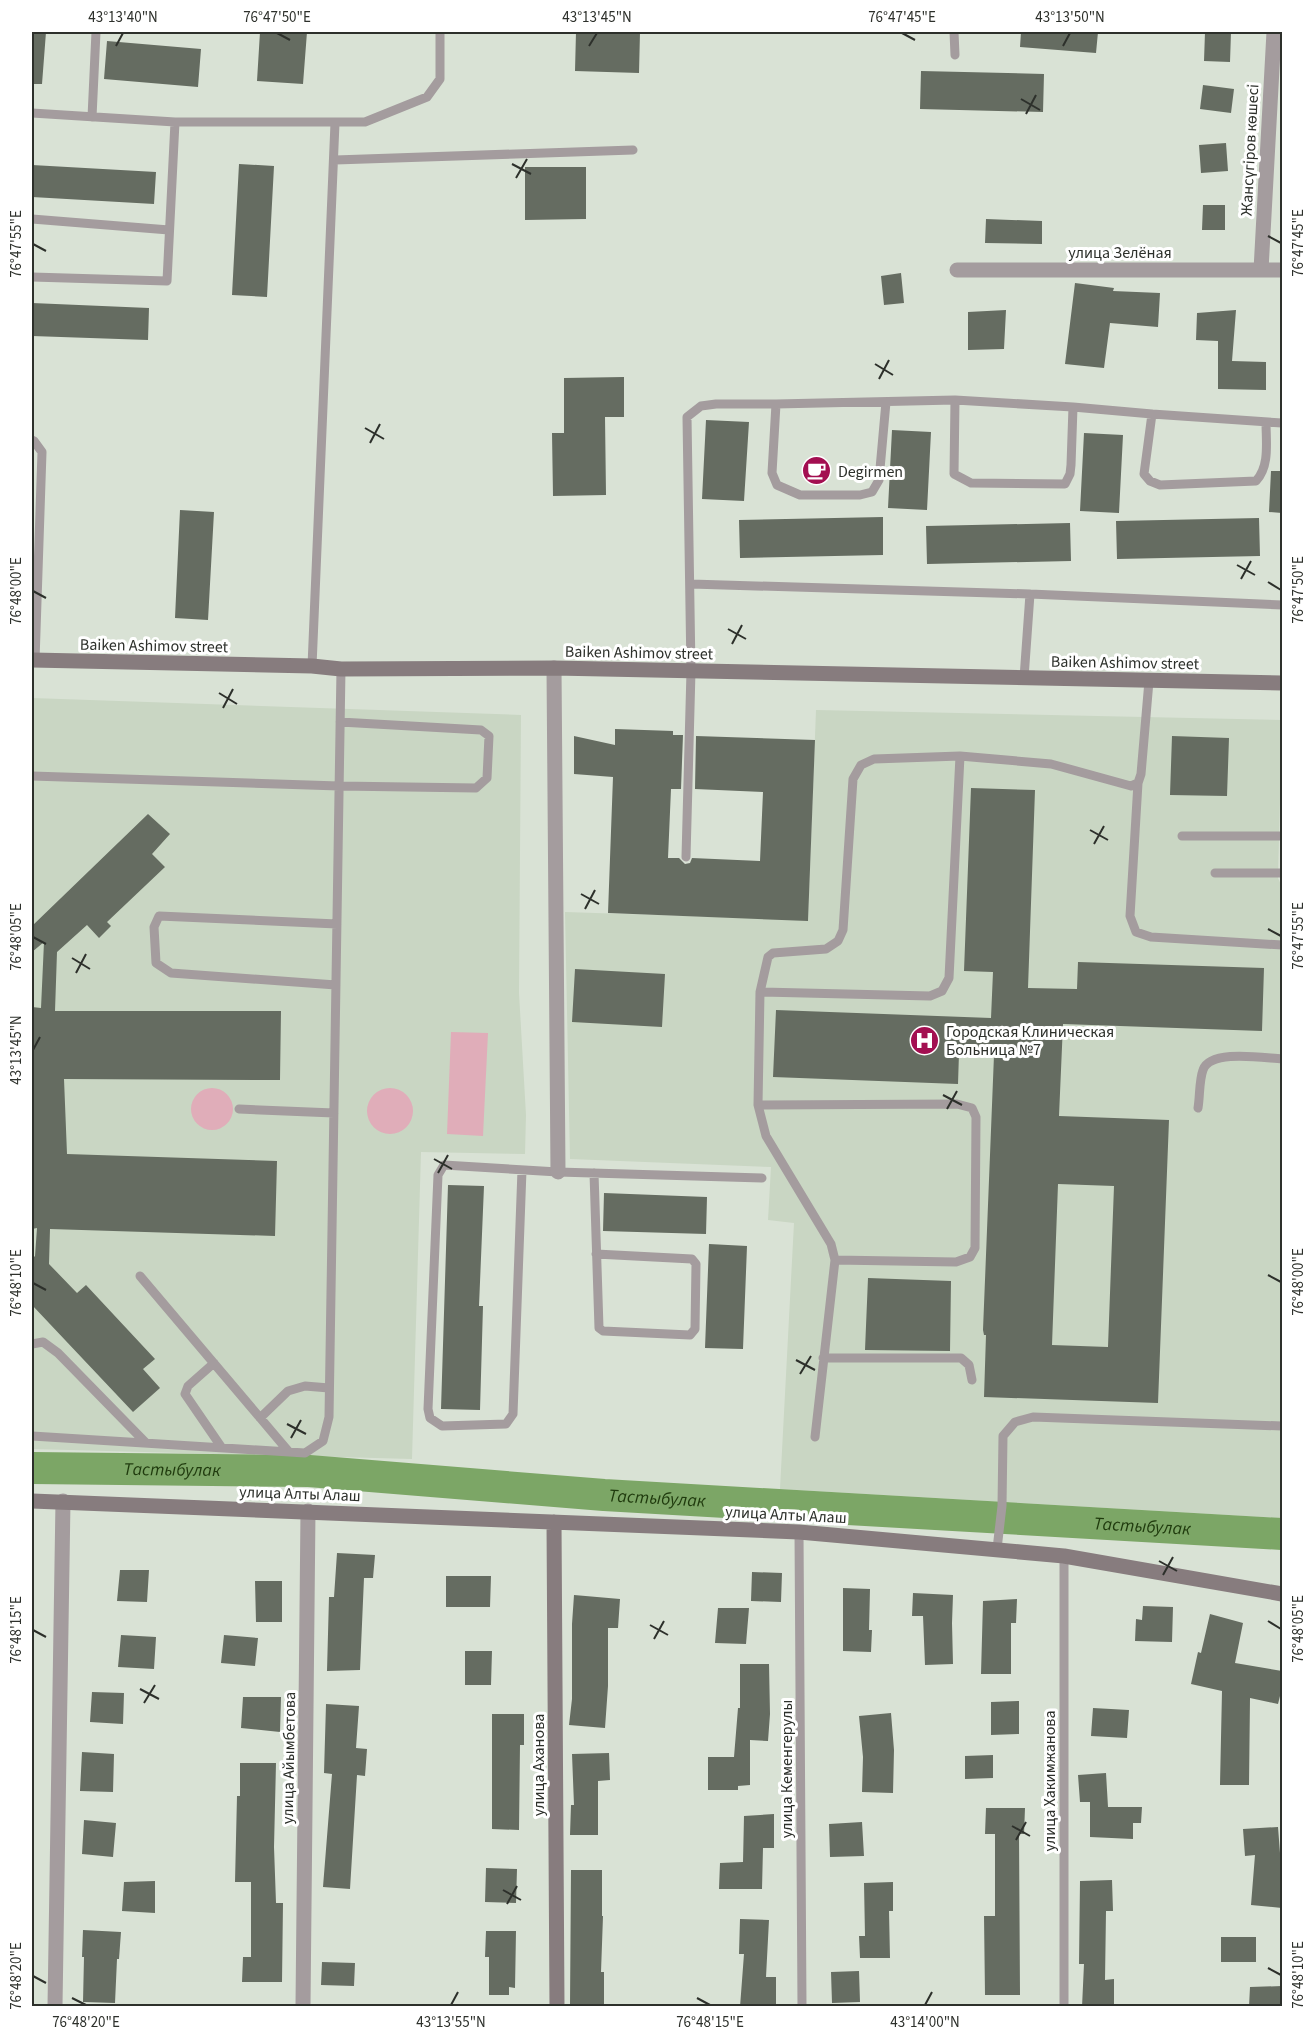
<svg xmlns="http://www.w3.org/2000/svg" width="1314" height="2038" viewBox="0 0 1314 2038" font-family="'Source Sans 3',sans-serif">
<rect width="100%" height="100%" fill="#d9e2d5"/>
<path fill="#c9d6c3" d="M32,698L521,715L519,993L526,1115L525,1154L421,1152L412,1459L32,1449Z
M816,710L1282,720L1278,878L1282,887V1518L780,1489L794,1223L768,1220L771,1167L570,1159L565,912L808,920Z"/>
<path fill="#e0adb9" d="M451,1032L488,1033L483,1136L447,1134Z
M191 1109a21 21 0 1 1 42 0a21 21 0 1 1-42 0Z
M367 1111a23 23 0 1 1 46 0a23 23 0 1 1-46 0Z"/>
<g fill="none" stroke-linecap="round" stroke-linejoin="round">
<path stroke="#7ca666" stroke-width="32" id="s1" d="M32,1468L309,1471L604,1495L1282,1534"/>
</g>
<path fill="#656c61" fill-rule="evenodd" d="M32,32H46L42,84H32Z
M260,32H307L303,84L257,81Z
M576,32H640L639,73L575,71Z
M1021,32H1098L1096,53L1020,47Z
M1205,32H1231L1230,62L1204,61Z
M107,41L201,49L198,87L104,79Z
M921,71L1044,74L1043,112L920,109Z
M1203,85L1234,89L1231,113L1200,109Z
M1226,143L1228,171L1201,173L1199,145Z
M239,164L274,166L267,297L232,295Z
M32,165L156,172L154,204L32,197Z
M525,167H586V219L525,220Z
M1203,205H1225V230H1202Z
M986,219L1042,221V244L985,243Z
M901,273L904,303L884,305L881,276Z
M1075,283L1114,288L1113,291L1160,293L1158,327L1110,323L1104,368L1065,364Z
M32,303L149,308L148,340L32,336Z
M1006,310L1004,349L968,350V312Z
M1236,310L1232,361L1266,362V390L1218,389V341L1196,340L1197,313Z
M624,377V417H605L606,495L553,496L552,433H564V378Z
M706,420L749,422L744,501L702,499Z
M892,430L931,432L927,510L888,508Z
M1084,433L1123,435L1119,513L1080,511Z
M1271,471H1282V513L1269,512Z
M180,510L214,512L208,620L175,618Z
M883,517V555L740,558L739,520Z
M1259,518L1260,556L1117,559L1116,521Z
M1070,523L1071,561L927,564L926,526Z
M615,729L673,731V735H683L681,789H671L668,858H679L685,864L690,863L692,858L760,861L763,792L695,789L696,736L815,740L808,921L608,913L613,777L574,774V736L615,745Z
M1172,736L1229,738L1227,796L1170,795Z
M971,788L1035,790L1028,988L1077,989L1078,962L1264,968L1262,1031L1063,1024L1059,1116L1169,1120L1158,1403L984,1397L986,1335H984L983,1330L994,1055L959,1053L958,1084L773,1077L776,1010L991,1018L993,972L964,971ZM1058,1184L1114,1186L1108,1347L1052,1345Z
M148,814L170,834L152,854L165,867L107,922L111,926L99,938L87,925L57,952L55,1011H281L280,1080L64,1079L67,1154L277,1161L275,1236L50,1229L49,1264L77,1293L86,1285L155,1359L143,1369L160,1388L133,1412L32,1305V1259L35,1256L37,1228L32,1229V1007L41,1008L44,942L32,952V926Z
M575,969L665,974L662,1027L572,1022Z
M448,1185L484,1186L479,1306H483L480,1410L441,1409Z
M604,1193L707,1197L706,1234L603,1231Z
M709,1244L747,1246L743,1349L705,1348Z
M868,1278L951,1281L950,1351L865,1350Z
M337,1553L375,1555L373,1578H364L360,1670L327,1671L329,1597H334Z
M120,1570H149L147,1602L117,1601Z
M752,1572L782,1573L781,1602L751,1601Z
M446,1576H491L490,1607H446Z
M255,1581H282V1622H256Z
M843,1588L870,1589L869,1630H872L871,1652L843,1651Z
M913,1593L953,1595L952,1623L953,1664L925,1665L923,1616H912Z
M574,1595L620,1599L618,1628H608V1686L605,1728L569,1725L572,1699V1624Z
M1017,1599L1016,1623H1011V1674H981L983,1601Z
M1143,1606L1173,1607L1172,1642L1135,1641L1136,1619L1142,1620Z
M718,1608H749L746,1644L715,1643Z
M1210,1614L1243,1623L1235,1663L1282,1671V1688L1278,1704L1250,1698L1249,1785H1220L1222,1691L1191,1684L1198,1652L1201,1653Z
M121,1635L156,1637L154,1669L118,1667Z
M224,1635L258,1638L255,1666L221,1663Z
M465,1651H492L491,1685H465Z
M740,1664H769L770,1714L768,1741L750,1740V1785L738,1786V1790H708V1757H734L738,1708H740Z
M92,1692L124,1693L123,1724L90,1722Z
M243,1697H281L280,1732L241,1728Z
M1019,1701V1734L991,1735V1702Z
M326,1704L359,1706L356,1748L367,1749L365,1776L357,1775L350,1889L323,1887L332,1774L324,1773Z
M1093,1708L1129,1710L1127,1738L1091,1736Z
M891,1713L894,1750L893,1793L862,1792L863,1757L859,1716Z
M492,1714H524V1745H520L519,1830L492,1829Z
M82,1752L114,1754L113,1792L80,1791Z
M609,1753L610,1780L598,1781V1835H570L571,1805H574L572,1754Z
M993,1755V1778L965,1779V1756Z
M240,1763H276L274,1847L276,1903H283L282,1982H242L243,1957H251V1882H235L237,1796H240Z
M1106,1773L1108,1807H1142L1141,1823H1133V1839L1090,1837V1802H1080L1078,1775Z
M986,1808H1025L1024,1834H1019L1020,1995H985L984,1916H995V1834H985Z
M774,1814V1848H763L762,1889H719L720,1863L743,1862L744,1816Z
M84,1820L116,1823L113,1857L82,1854Z
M862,1822L864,1856L830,1857L829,1824Z
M1278,1827L1282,1879V1908L1251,1905L1255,1855L1245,1856L1243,1829Z
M486,1868L517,1869L516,1903L485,1902Z
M571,1870H602V1916H603L601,1972H604V2006L570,2005Z
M1112,1880L1113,1911H1106L1105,1980L1114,1979V2007H1082L1084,1964H1079L1080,1881Z
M155,1881V1913L122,1911L124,1882Z
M893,1882V1911H889L890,1958H860L859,1936H865L864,1883Z
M740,1919L769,1920L766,1977H776V2007H740L744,1954H739Z
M83,1930L121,1932L119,1959H117L115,2003L83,2002L84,1957H82Z
M486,1931H516L515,1988L509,1987V1995H489V1957H485Z
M1221,1937H1256V1962H1221Z
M322,1962L355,1963L354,1986L321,1985Z
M859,1971L860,2002L832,2003L831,1972Z
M1282,1986V2007H1249L1250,1987Z"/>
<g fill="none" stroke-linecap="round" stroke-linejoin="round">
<path stroke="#a49c9e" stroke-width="9" d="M954,32L955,55
M32,113L175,122H365L427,97L440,79V32
M92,117L96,32
M335,160L633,150
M32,219L169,230
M32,277L167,281L175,122
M955,400L954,474L971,483L1065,484L1070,474L1071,465L1073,407
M776,404L772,473L777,485L800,495H860L872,492L879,480L886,402
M1152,414L1144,474L1150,481L1160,485L1256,481C1270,466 1266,442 1266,422
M32,440L34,441L42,452L35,661
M691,584L1030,594L1282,605
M312,666L335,123
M1024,678L1030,594
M32,776L339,786L476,788L487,778L489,736L481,730L340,722
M1138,783L1130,916L1136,932L1151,937L1282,945
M1182,836H1282
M686,857L691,671L687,417L701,406L716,404H776L955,400L1073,407L1152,414L1282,423
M1215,873H1282
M336,985L171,973L156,963L154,927L159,916L337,924
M760,992L930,996L942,991L949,978L960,756
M758,1105L957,1104L972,1108L976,1117L975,1248L970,1257L956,1262L835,1260
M1198,1108C1200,1096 1199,1081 1203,1070C1210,1049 1263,1058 1282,1059
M239,1109L334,1113
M522,1170L513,1414L506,1424L442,1426L430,1418L428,1409L438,1175L444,1165L558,1172L762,1178
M594,1173L599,1328L603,1331L690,1335L695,1329L696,1264L692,1259L596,1254
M140,1276L289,1452
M32,1344L43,1342L58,1353L146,1443
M823,1358H961L969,1365L972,1380
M214,1363L188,1386L185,1394L222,1448
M260,1418L288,1391L305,1386L329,1388
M32,1436L305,1453L323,1441L329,1417L341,669
M815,1437L835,1260L831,1244L766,1136L758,1105L760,992L768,957L773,953L826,949L838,941L843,930L853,779L861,765L874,759L960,756L1051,764L1131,786L1138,783L1141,774L1149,681
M799,1532L802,2006
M997,1549L1002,1506L1003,1436L1015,1422L1033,1417L1282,1426
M1064,1556V2006"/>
<path stroke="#a49c9e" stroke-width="15" d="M957,270H1282
M1261,270L1274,32
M554,668L558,1172
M55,2006L63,1501
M303,2006L308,1511"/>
<path stroke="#877c7e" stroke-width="15" d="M32,660L312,666L341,669L554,668L1282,683
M32,1501L799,1532L1064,1556L1282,1594
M554,1522L557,2006"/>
</g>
<path fill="none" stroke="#2d302b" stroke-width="2" d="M277,33L290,40M902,33L915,40M116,46L123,33M589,46L597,33M1063,46L1070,33M1021,99L1040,110M1026,114L1036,95M512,164L531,174M516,178L527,159M1268,236L1281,243M33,244L46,251M875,364L893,375M879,379L889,360M365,428L384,439M370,443L380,424M1237,565L1255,575M1241,579L1251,561M1268,582L1281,590M33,591L46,598M728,629L746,639M732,644L742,625M219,693L237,704M223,708L233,689M1090,830L1108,840M1094,844L1104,826M581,894L599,904M585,909L595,890M1268,929L1281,936M33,937L46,944M72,958L90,969M76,973L86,954M33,1050L40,1037M943,1095L962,1105M947,1109L957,1091M434,1159L452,1169M438,1173L448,1155M1268,1275L1281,1282M33,1283L46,1290M796,1360L815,1370M800,1374L811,1356M287,1424L306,1434M291,1438L301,1420M1159,1561L1177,1571M1163,1575L1173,1557M1268,1621L1281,1629M650,1625L668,1635M33,1630L46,1637M654,1639L664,1621M140,1689L159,1699M144,1703L155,1685M1012,1826L1030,1836M1016,1840L1026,1822M503,1890L521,1900M507,1904L517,1886M1268,1968L1281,1975M33,1976L46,1983M72,1998L86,2005M697,1998L710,2005M451,2005L458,1992M925,2005L932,1992"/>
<defs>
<symbol id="cafe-disc" viewBox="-11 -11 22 22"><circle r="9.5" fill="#a30f51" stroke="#fff"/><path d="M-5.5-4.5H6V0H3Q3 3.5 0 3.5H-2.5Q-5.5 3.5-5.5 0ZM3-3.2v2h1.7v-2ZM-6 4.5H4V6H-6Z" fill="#fff"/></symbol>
<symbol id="hospital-disc" viewBox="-11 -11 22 22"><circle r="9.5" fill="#a30f51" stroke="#fff"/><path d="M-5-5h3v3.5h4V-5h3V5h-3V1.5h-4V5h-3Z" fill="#fff"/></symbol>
</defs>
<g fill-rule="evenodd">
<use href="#cafe-disc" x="800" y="454" width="33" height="33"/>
<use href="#hospital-disc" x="908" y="1024" width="33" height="33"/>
</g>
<g text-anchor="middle" stroke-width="6" stroke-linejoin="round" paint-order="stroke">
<g font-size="16" fill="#2d302b" stroke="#fff">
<text transform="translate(1249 150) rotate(-87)" y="6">Жансүгіров көшесі</text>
<text x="1120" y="258">улица Зелёная</text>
<text transform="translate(154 645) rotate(1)" y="6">Baiken Ashimov street</text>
<text transform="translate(639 652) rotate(1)" y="6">Baiken Ashimov street</text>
<text transform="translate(1125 662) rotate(1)" y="6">Baiken Ashimov street</text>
<text transform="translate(300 1493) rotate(2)" y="6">улица Алты Алаш</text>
<text transform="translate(786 1514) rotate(3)" y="6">улица Алты Алаш</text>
<text transform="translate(288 1758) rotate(-89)" y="6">улица Айымбетова</text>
<text transform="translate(538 1765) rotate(-90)" y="6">улица Аханова</text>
<text transform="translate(786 1769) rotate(-90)" y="6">улица Кеменгерулы</text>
<text transform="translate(1049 1781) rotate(-90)" y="6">улица Хакимжанова</text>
</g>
<g font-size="16" fill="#2d302b" stroke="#fff" text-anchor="start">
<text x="838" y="477">Degirmen</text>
<text x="946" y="1037">Городская Клиническая<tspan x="946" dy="18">Больница №7</tspan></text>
</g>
<g font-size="18" font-style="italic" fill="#1f3a0d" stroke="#fff">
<text dy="6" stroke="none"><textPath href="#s1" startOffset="140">Тастыбулак</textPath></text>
<text dy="6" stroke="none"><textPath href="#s1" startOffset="626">Тастыбулак</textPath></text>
<text dy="6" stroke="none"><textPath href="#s1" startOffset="1112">Тастыбулак</textPath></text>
</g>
</g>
<rect width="1314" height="2038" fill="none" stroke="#ffffff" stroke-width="66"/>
<rect x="33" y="33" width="1248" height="1972" fill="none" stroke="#2d302b" stroke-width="2"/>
<g font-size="15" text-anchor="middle" fill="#2d302b">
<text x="123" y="22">43°13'40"N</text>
<text x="277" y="22">76°47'50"E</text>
<text x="597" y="22">43°13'45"N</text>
<text x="902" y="22">76°47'45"E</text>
<text x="1070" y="22">43°13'50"N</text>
<text transform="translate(1298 243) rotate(-90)" y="5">76°47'45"E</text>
<text transform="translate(16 244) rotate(-90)" y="5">76°47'55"E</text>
<text transform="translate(1298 590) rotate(-90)" y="5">76°47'50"E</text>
<text transform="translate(16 591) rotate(-90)" y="5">76°48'00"E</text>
<text transform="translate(1298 936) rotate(-90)" y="5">76°47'55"E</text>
<text transform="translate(16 937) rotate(-90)" y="5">76°48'05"E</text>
<text transform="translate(16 1050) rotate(-90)" y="5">43°13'45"N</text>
<text transform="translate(1298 1282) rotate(-90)" y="5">76°48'00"E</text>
<text transform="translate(16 1283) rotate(-90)" y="5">76°48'10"E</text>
<text transform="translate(1298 1629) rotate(-90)" y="5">76°48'05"E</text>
<text transform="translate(16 1630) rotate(-90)" y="5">76°48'15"E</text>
<text transform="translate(1298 1975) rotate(-90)" y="5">76°48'10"E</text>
<text transform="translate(16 1976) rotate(-90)" y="5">76°48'20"E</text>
<text x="86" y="2027">76°48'20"E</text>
<text x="451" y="2027">43°13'55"N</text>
<text x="710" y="2027">76°48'15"E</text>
<text x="925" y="2027">43°14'00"N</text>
</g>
</svg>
